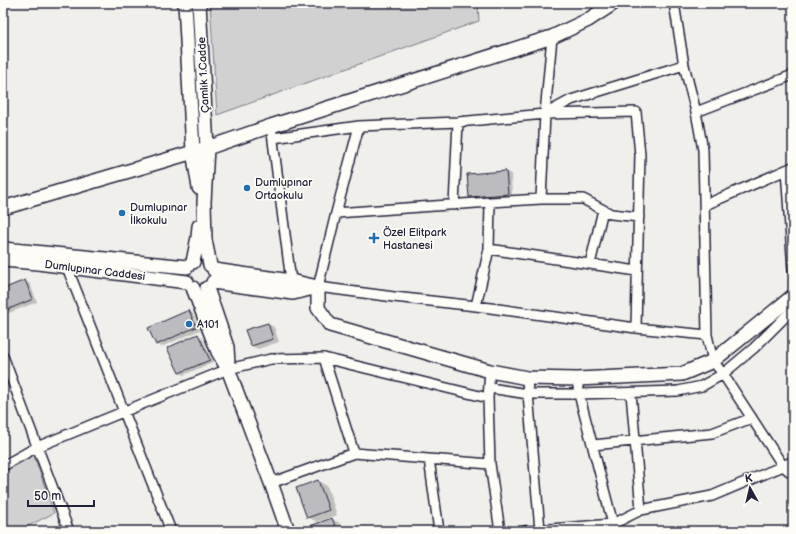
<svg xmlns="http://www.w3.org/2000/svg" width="796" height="534" viewBox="0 0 796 534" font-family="'Balsamiq Sans',sans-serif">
<rect width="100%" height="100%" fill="#f0efec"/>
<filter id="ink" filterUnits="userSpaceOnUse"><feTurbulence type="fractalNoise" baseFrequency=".025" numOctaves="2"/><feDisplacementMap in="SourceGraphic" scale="8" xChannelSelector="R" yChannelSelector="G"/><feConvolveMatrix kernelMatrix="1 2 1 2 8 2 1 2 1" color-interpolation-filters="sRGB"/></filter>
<g filter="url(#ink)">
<path fill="#d2d1d1" stroke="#7a7a86" d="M210,3H478L479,21L217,115Z
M33,453L54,513L18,531H3V470Z"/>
<path fill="#0003" d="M506,172L511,174L512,196L474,199L470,196L468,175Z
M25,281L30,284L37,302L9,313L5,310L3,306V290Z
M189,311L193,314L200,330L161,347L157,344Z
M268,324L274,327L279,342L258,349L252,346Z
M198,335L202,338L213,362L184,375L179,373Z
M318,481L327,486L337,515L317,522L308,517Z
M332,519L341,524L344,531H313Z"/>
<path fill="#bcbcc0" stroke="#22223b" d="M506,171L508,194L469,197L467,174Z
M25,280L33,299L4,311L3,309V289Z
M189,310L196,327L156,345L148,328Z
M268,323L273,339L251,346L245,330Z
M198,334L210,360L179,373L167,348Z
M318,480L329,510L307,518L296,488Z
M332,518L337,531H312L310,526Z"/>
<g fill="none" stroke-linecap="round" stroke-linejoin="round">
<defs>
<path id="street" d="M674,3L684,65L696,112L703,150L707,335
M696,112L793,75
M547,113L571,100L684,65
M359,126L336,213L318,287L394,297L476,306L636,328L707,335L713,361L723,374L783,466L793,474
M272,133L291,281
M273,138L359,126L458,122L545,114L636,112L640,155L636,328
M786,170L793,270
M541,199L545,114L552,37
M454,205L458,122
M705,205L786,170L793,167
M336,213L490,202L541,199H583L611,214L639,217
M489,249L637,271
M590,264L603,210
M67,267L171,531
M476,306L489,249L490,202
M3,356L69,531
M324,358L354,453
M490,371L488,398L490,464L500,531
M527,378L528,394L540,530
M577,379L579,394L613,524L614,531
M490,388L528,394H579L678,391L702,386L723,374L754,348L793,309
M631,393L641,510
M593,445L712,433L752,418
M429,459L439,531
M3,466L37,447L228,369L271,359L324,358L488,398
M271,483L354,453L490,464
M525,531L613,524L641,510L712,496L783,466L793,461"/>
<path id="secondary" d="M185,3L193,151L199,188
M199,3L207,148L204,202L205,240L210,265
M3,208L207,148L271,126L552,37L588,20L614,3
M3,249L187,267
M3,260L38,263L187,282
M193,262L198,237L199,226
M214,270L291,281L313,286
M213,282L293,293L318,287
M318,287V308L330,325L490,371L527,378L577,379L682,374L713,361L793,296
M193,288L218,352L228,369L271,483L288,531
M207,288L227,347L228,365"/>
</defs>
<use href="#street" stroke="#22223b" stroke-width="12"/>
<use href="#secondary" stroke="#22223b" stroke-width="16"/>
<use href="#street" stroke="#fdfcf7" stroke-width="9"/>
<use href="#secondary" stroke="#fdfcf7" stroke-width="13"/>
</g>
</g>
<g fill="#1f6fb2" stroke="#fdfcf7" stroke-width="1.5">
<circle cx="247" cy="188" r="4"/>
<circle cx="122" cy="213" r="4"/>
<path d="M372 232h4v4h4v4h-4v4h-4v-4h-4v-4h4z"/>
<circle cx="189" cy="324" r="4"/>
</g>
<g text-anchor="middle" stroke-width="3.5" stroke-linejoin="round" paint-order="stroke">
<g font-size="11" fill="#22223b" stroke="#fdfcf7">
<text transform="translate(203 75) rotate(-93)" y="4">Çamlık 1.Cadde</text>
<text transform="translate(95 270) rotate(7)" y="4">Dumlupınar Caddesi</text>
</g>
<g font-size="11" fill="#22223b" stroke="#fdfcf7" text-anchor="start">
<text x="255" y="186">Dumlupınar<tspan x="255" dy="13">Ortaokulu</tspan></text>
<text x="130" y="211">Dumlupınar<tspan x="130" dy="13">İlkokulu</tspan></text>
<text x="383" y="236">Özel Elitpark<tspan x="383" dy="13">Hastanesi</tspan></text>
<text x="197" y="328">A101</text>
</g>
</g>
<rect width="796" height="534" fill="none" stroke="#fdfcf7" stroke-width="16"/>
<rect x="8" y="8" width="780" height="518" fill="none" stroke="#22223b" stroke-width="1.5" filter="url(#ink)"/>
<g transform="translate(750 488) rotate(352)" stroke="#fdfcf7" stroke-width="3" paint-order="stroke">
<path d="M0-3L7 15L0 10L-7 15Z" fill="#22223b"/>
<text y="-6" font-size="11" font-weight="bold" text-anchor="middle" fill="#22223b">K</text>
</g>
<path d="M28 500v6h66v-6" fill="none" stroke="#22223b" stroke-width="2"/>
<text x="34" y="500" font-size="12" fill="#22223b" stroke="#fdfcf7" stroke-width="3" paint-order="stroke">50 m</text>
</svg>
